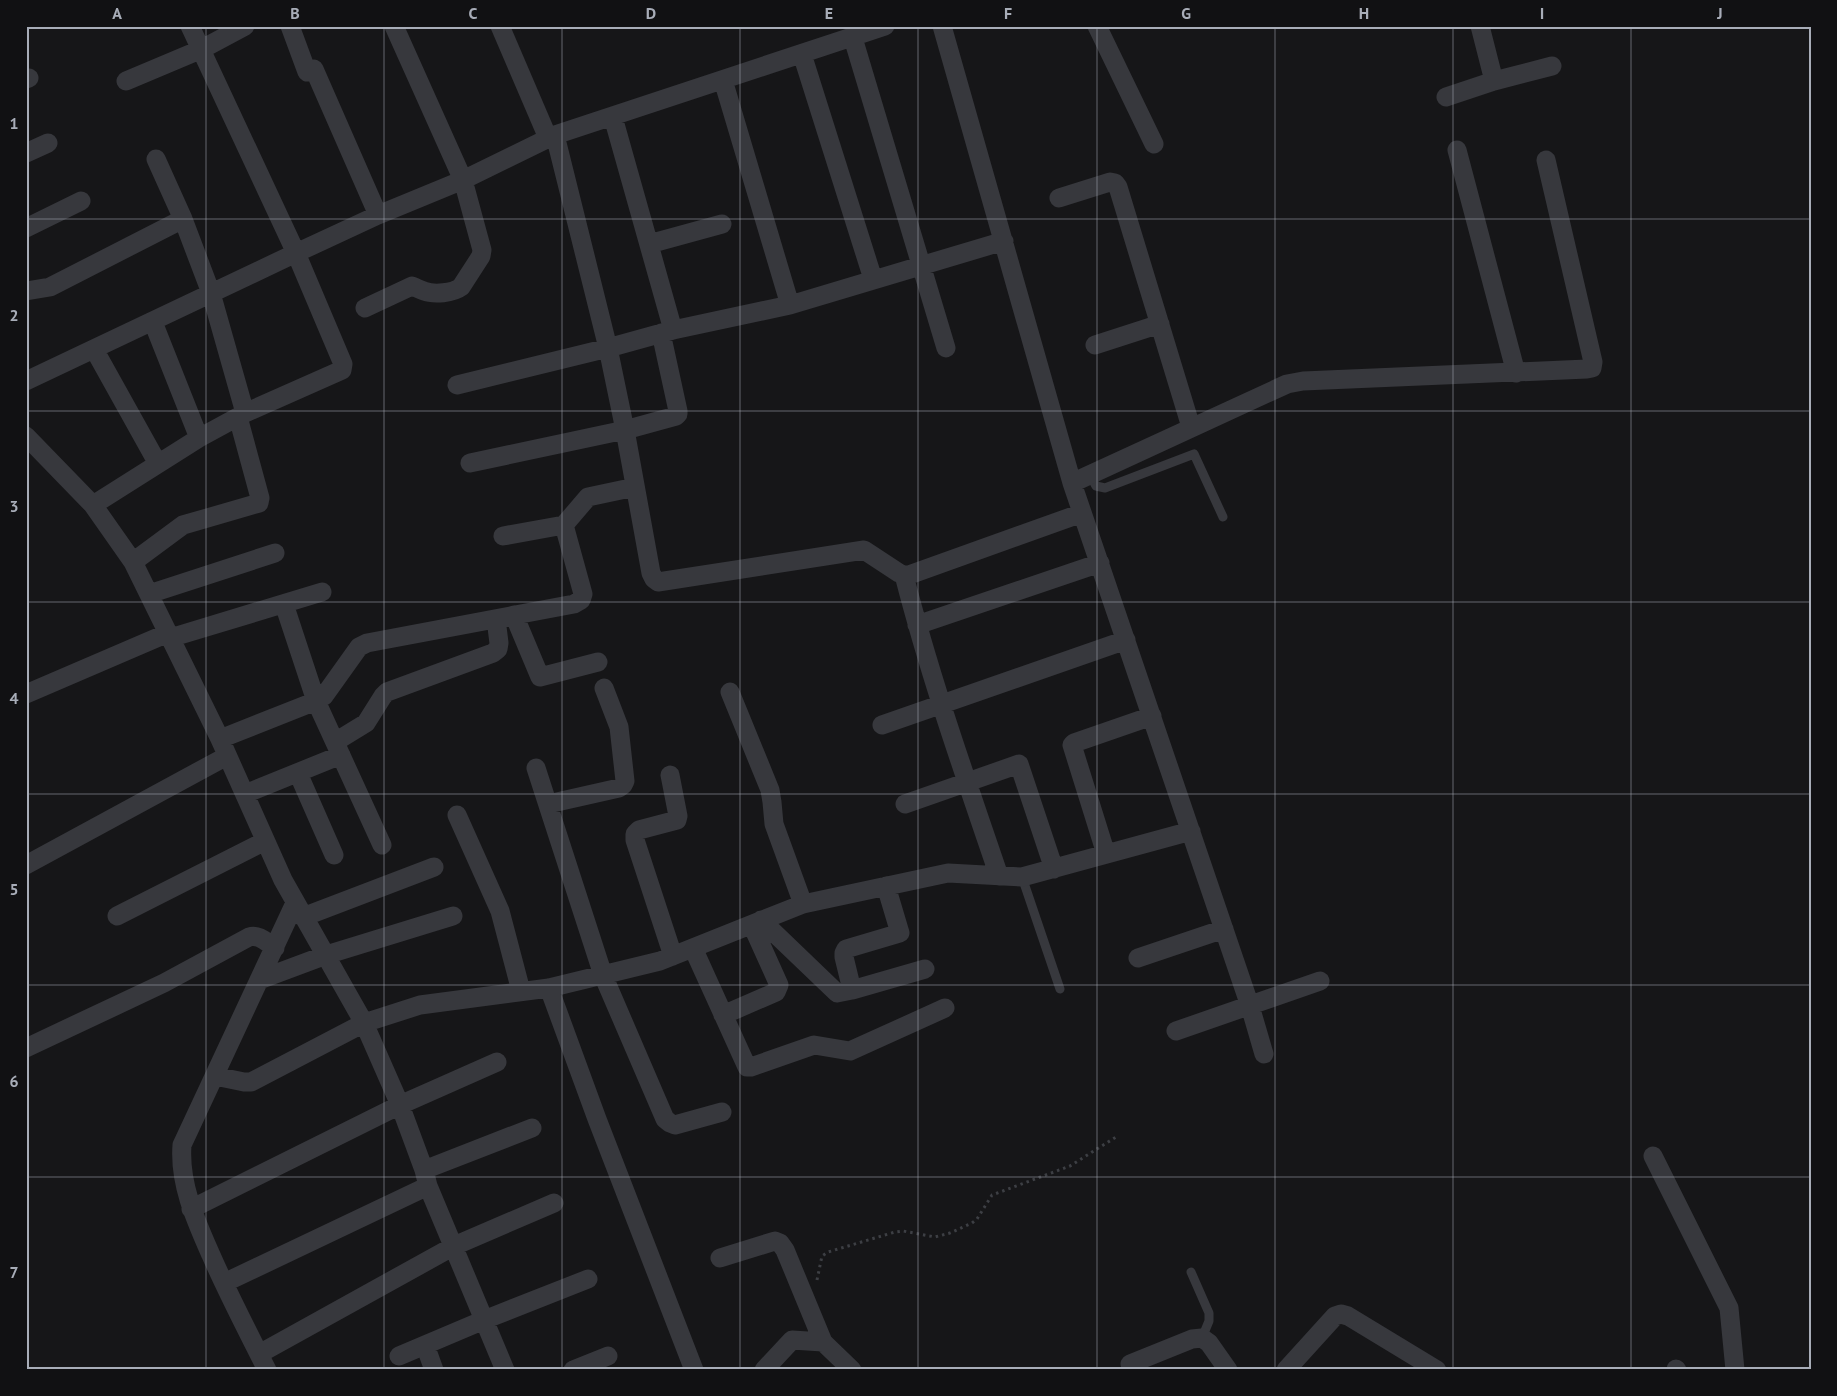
<svg xmlns="http://www.w3.org/2000/svg" width="1837" height="1396" viewBox="0 0 1837 1396" font-family="'PT Sans',sans-serif">
<rect width="100%" height="100%" fill="#161618"/>
<g fill="none" stroke-linecap="round" stroke-linejoin="round">
<path stroke="#3d3f44" stroke-width="3" stroke-dasharray="2.5 4" stroke-linecap="butt" d="M817,1280L822,1256L828,1252L895,1232L903,1231L935,1237L950,1233L972,1223L977,1219L992,1195L1070,1166L1116,1137"/>
<path stroke="#37383d" stroke-width="9" d="M1090,475L1096,486L1105,488L1194,454L1223,517
M1022,877L1060,989
M1191,1272L1209,1313V1321L1202,1338"/>
<path stroke="#37383d" stroke-width="19" d="M290,26L307,72
M500,26L548,138
M942,26L1072,483L1250,1006L1264,1054
M1097,26L1154,144
M1480,26L1494,81
M853,38L946,348
M802,54L873,279
M314,69L378,215
M26,79L29,78
M723,80L790,305
M126,81L202,49L245,26
M1446,97L1494,81L1552,66
M613,117L673,330
M555,135L608,348L625,430L651,573L654,579L658,582L864,550L899,573L904,575H909L1082,513
M1457,150L1516,373
M26,153L48,143
M156,159L183,219L211,293L245,413
M1059,198L1110,182L1115,183L1118,187L1191,427
M26,228L81,201
M649,244L722,224
M26,291L50,287L183,219
M365,308L412,286C417,288 420,290 424,291C434,295 453,293 461,287L481,256L482,250L463,180L394,26
M153,322L199,438
M1095,345L1160,324
M94,349L158,464
M26,381L296,253L378,215L463,180L555,135L885,26
M457,385L608,348L673,330L790,305L1004,241
M26,436L93,505L133,562L220,739L283,880L364,1023L400,1105L424,1170L428,1186L505,1370
M470,463L625,430L676,416L678,414V411L661,333
M1072,483L1287,384L1303,381L1587,369L1592,368L1593,362L1546,160
M93,505L199,438L245,413L342,370L343,364L296,253L190,26
M503,536L564,525L588,497L635,487
M133,562L183,525L259,503L260,498L238,417
M904,575C930,677 965,776 999,876
M149,594L275,553
M284,604L316,701L382,845
M514,615L540,677L598,662
M917,625L1100,563
M170,638L322,592
M730,692L770,790L772,802L774,824L803,904
M26,694L168,633
M882,725L1126,640
M220,739L316,701L324,696L359,647L367,643L574,604L581,600L583,594L564,525
M335,742L366,723L383,696L387,692L493,653L498,649L499,643L496,619
M536,768L603,975L665,1119L670,1123L675,1125L722,1112
M298,773L334,855
M670,775L678,816L677,820L639,830L635,834V840L673,956
M245,794L341,755
M548,804L619,788L623,785L625,781L619,727L604,688
M905,804L1019,764L1054,869
M457,815L500,911L521,991
M1106,854L1072,745L1074,743L1152,716
M26,865L227,756
M117,916L265,841
M303,917L434,867
M761,920L837,993L852,990L925,969
M693,948L747,1067H751L814,1045L850,1051L945,1008
M1138,958L1224,929
M259,980L326,955L453,916
M549,988L597,1119L694,1370
M852,990L844,957V953L846,949L900,933L886,886
M723,1015L776,992L779,985L752,925
M1176,1031L1320,981
M26,1048L164,983L249,937C259,934 266,942 275,948
M215,1076L244,1082H251L364,1023L420,1005L549,988L660,961L803,904L948,873L1022,877L1191,831
M1653,1156L1729,1308L1735,1370
M424,1170L532,1128
M191,1209L400,1105L497,1062
M720,1258L775,1241L780,1243L785,1250L823,1342
M224,1283L428,1186
M425,1345L434,1370
M259,1354L454,1246L554,1203
M399,1356L484,1320L588,1279
M1130,1364L1192,1339L1202,1338L1209,1343L1228,1370
M1676,1369L1677,1370
M267,1370C248,1332 228,1294 211,1255C196,1221 179,1184 182,1145L295,903
M573,1370L608,1356
M764,1370L792,1340L823,1342L852,1370
M1286,1370L1335,1316L1341,1314L1348,1316L1437,1370"/>
</g>
<path fill="none" stroke="#a8adb8" stroke-width="1" stroke-opacity="0.55" d="M206,26V1370M384,26V1370M562,26V1370M740,26V1370M918,26V1370M1097,26V1370M1275,26V1370M1453,26V1370M1631,26V1370M26,219H1811M26,411H1811M26,602H1811M26,794H1811M26,985H1811M26,1177H1811"/>
<rect width="1837" height="1396" fill="none" stroke="#111113" stroke-width="55"/>
<rect x="28" y="28" width="1782" height="1340" fill="none" stroke="#a8adb8" stroke-width="2"/>
<g font-size="16" text-anchor="middle" font-weight="bold" fill="#a8adb8">
<text x="117" y="19">A</text>
<text x="295" y="19">B</text>
<text x="473" y="19">C</text>
<text x="651" y="19">D</text>
<text x="829" y="19">E</text>
<text x="1008" y="19">F</text>
<text x="1186" y="19">G</text>
<text x="1364" y="19">H</text>
<text x="1542" y="19">I</text>
<text x="1720" y="19">J</text>
<text x="14" y="129">1</text>
<text x="14" y="321">2</text>
<text x="14" y="512">3</text>
<text x="14" y="704">4</text>
<text x="14" y="895">5</text>
<text x="14" y="1087">6</text>
<text x="14" y="1278">7</text>
</g>
</svg>
